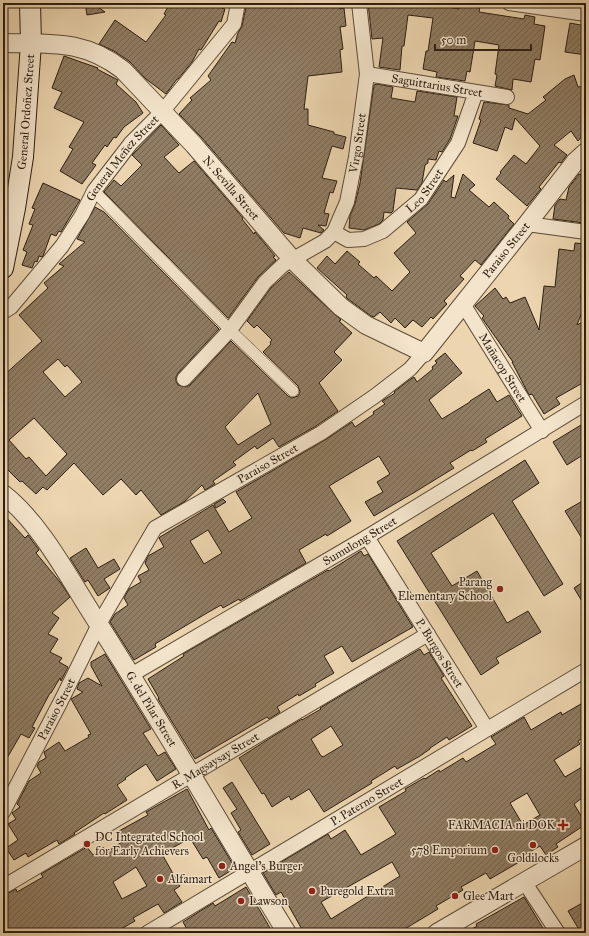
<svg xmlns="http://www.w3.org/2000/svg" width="589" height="936" viewBox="0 0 589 936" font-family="'IM FELL Great Primer',serif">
<defs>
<pattern id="building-hatch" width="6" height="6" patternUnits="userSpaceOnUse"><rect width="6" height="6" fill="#907d64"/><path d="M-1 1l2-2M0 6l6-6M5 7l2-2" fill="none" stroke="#766651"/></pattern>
</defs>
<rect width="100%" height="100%" fill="#ecd5af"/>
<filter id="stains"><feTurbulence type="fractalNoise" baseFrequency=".005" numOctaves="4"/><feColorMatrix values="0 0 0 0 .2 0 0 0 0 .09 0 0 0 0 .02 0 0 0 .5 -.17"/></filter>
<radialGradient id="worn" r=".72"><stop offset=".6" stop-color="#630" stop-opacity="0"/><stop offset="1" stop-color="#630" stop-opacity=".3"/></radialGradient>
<path fill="url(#building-hatch)" stroke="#2c1e12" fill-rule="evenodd" d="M85,3H92L105,12L87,15Z
M170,3H224L222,8L225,9L221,22L219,21L201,50L199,49L192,62L178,79H177L166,94L146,79L129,61L114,51L99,44L115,20L146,42L166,15L164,14Z
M249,3H287L288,4L339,3L340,9L344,8L346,26L340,27L343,49L340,50L342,72L308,76L304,109H308V125L334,132V134L346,137L343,149L332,146L322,178L337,181L333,193L330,192L324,213L329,214L326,226L318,225L324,230L321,233L303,228L300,238L284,233L202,138L179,114L192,100L190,98L211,80L208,76L232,42L235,43L238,33L242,26L246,7H249Z
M368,3H424L459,9V4L480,7L479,12L524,19L525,15L535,17L534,24L545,26L540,60L535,59L531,82L513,79L512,90L495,86L497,75L495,74L499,45L475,41L470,72L467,71L465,81L436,77L437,72L423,69L426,51H428L433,18L408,15L404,46H402L400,70L379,67L383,38L372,39Z
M570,23L586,26V55L565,52Z
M64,56L98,68L97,69L118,80L116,84L136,102L143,113L124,127L116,138L114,137L107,147L105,145L92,163L96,165L82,184L60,171L73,149L69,147L84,122L54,108L62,92L52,88Z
M574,75L578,87L586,86V131L578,141L571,131L554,145L567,155L561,163L559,162L539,187L541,189L527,206L496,179L501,173L500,172L514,155L526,164L540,146L515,118L512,130L505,127L497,151L473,143L481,120L479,119L484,102L509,105V108L528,114L546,100L543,97L565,79Z
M377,84L393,87L391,98L415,102L417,91L457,97L454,116H458L450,139L442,152L439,151L436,160L428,159V163L425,165L422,183L417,190L396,188L393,211L391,213L384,212L383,220L379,224L364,230L349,228L350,216L355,204L360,183L374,85Z
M161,125L179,145L164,157L179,173L194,161L243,218L242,219L254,234L255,232L275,256L273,257L276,260L258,277L228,318L104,192L114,180L121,186L142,165L132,155Z
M463,174L475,185L469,190L489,207L494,202L509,216L508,218L514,224L481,265L475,260L460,276L464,279L444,301L447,304L433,319L431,317L422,327L413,320L405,328L395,318L391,323L380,312L374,317L371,316L348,299L346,297L347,295L317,268L327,256L335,264L347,251L360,262L358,264L374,278L376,276L392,291L410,272L394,253L416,233L407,222L428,204L444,180L446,182L454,175L451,197L455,198Z
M579,174L586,176V210L584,223L553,219L555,205L560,199L566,200L569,187Z
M43,183L80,200L61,232L59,231L56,236L51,234L43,256L42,257L39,256L37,262L35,261L32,268L22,265L27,252L23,250L33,225L29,224L35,209L32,208Z
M95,207L104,212L219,329L178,373L176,377V381L178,385L186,387L190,385L231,341L288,396L292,398L298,396L300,392L298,386L263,352L271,344L270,342L272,340L257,325L254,328L247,321L271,288L289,272L341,320L339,321L352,333L334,352L342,360L319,383L338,411L316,426L279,447L273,438L257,449L255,446L233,462L236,465L213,481L215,484L205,490L202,485L184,502L161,515L141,490L136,495L121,479L103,495L74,463L47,490L43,487L36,494L22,481L20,482L3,465V376L42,341L19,315L48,288L44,283L64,266L59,264L85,242L77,239ZM58,359L65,367L67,365L82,382L65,397L43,372ZM258,393L271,424L238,445L225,427ZM34,418L67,454L46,476L29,457L26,459L9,440Z
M575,243L586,244V256L581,296L582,312L577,325L586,320V381L556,398L560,404L544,414L532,394L529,395L512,362H513L482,318L484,316L475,306L495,288L503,299L506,297L510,303L525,297L539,330L544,286L555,287L559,249L574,251Z
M445,353L462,373L429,400L442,419L470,402V401L489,389L497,402L509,395L522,416L485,439L487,442L472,451L471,450L450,463L454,468L415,492L374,516L365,502L383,492L377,482L390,474L379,456L329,486L351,521L327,536L326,534L299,550L306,563L240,601L239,599L223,608L221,605L207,613L155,644L156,647L134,660L110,622L115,614L128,605L124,598L129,589L141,582L138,576L149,570L145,563L148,556L164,547L159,538L160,537L213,505L229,532L252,518L236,492L325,440L352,422L355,427L374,414L373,412L385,404L382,401L395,393L394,392L408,381L414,377L417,382L433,369L432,367L437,363L435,361ZM208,530L222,553L204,564L190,541Z
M586,422V453L567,465L553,442Z
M525,460L539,483L512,501L563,584L544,596L493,513L431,553L452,586L477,571L507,623L528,611L541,632L496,658L499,663L481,675L397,541Z
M223,499L226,502L216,508L214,504Z
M586,499V545L565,511Z
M3,514L25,538L28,535L39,550L36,553L60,582L70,597L52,613L59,618L48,634L58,639L50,652L62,658L59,662L68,667L61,681L60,678L51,693H50L32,727L35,728L29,738L21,734L3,765V696L7,689L3,687V563L8,558L3,552Z
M86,548L98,568L114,559L120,569L104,579L110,588L98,596L88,580L85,582L70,558Z
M361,551L364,556L368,554L413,627L352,662L342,646L324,656L334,673L315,684L316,686L299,696L298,694L277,707L280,712L269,719L267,717L195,759L158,699L159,698L148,679L184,656L183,654L328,570L329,571Z
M586,580V608L574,588Z
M420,649L424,655L429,652L444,676L441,678L472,726L449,740L447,737L430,748V749L420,756L397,769L395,766L371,781L372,783L324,812L309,789L291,800L289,796L272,807L264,793L262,794L239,758L275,735L302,719V720L321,709L320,708ZM331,726L343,745L323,757L322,756H321L311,739Z
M105,654L151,729L143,733L158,756L165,752L176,769L157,781L146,764L125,778L126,779L117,785L127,800L105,814L104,813L74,833L75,834L59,844L57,840L28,857L26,853L14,860L6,848L18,840L8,824L16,819L12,813L20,807L17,804L29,781L41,773L37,766L39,762L46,758L44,752L59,742L65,751L89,737L88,735L91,734L71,699L83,692L77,689L79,683L88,678L102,686L91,666V662Z
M586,701V736L578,741L580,744L554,760L565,777L582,767L586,774V795L574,804L586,824L556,844L558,847L546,855L540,846L519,858L521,861L490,879L486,873L461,887L463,890L436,906L438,909L398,933H304L281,892L276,895L263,873L328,834L331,839L345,830L361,855L396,834L379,807L406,791L405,789L424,778L425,779L439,770L440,772L463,758L466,762L496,744L491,737L524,717L531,730L561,712L562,715ZM527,793L540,815L523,825L510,803ZM392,862L400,876L331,919L321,902Z
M232,782L270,844L252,855L238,832L241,830L231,813L237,809L223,788Z
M187,789L209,830L211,828L235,868L219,878L207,857L203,859L190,838L162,854L180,886L174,890L182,902L164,913L158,904L133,918L135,921L114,933H3V896L16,889L17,892L43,877L41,874L87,847L93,855L103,847L107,852L125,840L119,831L148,815L146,812ZM136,867L147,886L122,899L113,882Z
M246,887L273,933H189L183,922L213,903L215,906Z
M524,897L546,933H465L477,926L476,924Z
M586,901V933H581L568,911Z"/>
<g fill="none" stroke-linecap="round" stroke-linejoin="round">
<defs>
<path id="pedestrian" d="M94,191L230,330L293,391"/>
<g id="minor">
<path d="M509,3L586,14"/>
<path id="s1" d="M367,74L507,97"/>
<path d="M527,224L586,232"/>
<path id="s2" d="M334,232L348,240L364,239L383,231L421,199L458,143L476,92"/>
<path id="s3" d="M463,304L542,431"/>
<path id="s4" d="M3,312L11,307L62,246L82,215L94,191L131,143L162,112L234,24L238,3"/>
<path id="s5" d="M184,379L230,330L265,282L283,265L325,241L334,232L347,202L356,157L367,74L359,3"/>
<path id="s6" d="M367,537L487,729"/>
<path id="s7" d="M131,675L367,537L586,403"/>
<path id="s8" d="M3,812L61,701L99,624L155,528L321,433L375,396L410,369L424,353"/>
<path d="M525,883L558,933"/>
<path id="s9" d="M3,887L428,634"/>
<path id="s10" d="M147,933L586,670"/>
</g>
<g id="tertiary">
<path id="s11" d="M3,43C50,44 83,39 123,70L194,145L292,259L341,307L366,325L424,353L527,224L575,162L586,152"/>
<path id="s12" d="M3,494C41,523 70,580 96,620C162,723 223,829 287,933"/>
<path d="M437,933L586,846"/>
</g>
<g id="secondary">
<path id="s13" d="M3,268L15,208L23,157L31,43L30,3"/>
</g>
</defs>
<use href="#pedestrian" stroke="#5c4c39" stroke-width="12"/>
<use href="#minor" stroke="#5c4c39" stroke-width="16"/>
<use href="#tertiary" stroke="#5c4c39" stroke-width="20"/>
<use href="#secondary" stroke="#2c1e12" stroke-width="22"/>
<use href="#pedestrian" stroke="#f3e4cb" stroke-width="11"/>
<use href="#minor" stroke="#f3e4cb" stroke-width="14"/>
<use href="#tertiary" stroke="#f3e4cb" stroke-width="18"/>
<use href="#secondary" stroke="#f3e4cb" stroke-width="20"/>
</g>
<g fill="#8f2418" stroke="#f3e4cb" stroke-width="1.5">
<circle cx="500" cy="589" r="4"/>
<path d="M561 819h4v4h4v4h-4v4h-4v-4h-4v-4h4z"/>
<circle cx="87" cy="844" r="4"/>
<circle cx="533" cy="845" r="4"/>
<circle cx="495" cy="850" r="4"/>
<circle cx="222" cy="866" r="4"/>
<circle cx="160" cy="879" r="4"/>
<circle cx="312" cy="891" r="4"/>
<circle cx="455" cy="896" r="4"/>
<circle cx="241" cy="901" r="4"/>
</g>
<g text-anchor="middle" stroke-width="3" stroke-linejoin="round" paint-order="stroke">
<g font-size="12" fill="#2c1e12" stroke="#f3e4cb">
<text dy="4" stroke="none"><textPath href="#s1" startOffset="71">Saguittarius Street</textPath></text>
<text dy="4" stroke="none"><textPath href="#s13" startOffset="158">General Ordoñez Street</textPath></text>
<text dy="4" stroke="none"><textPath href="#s5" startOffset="305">Virgo Street</textPath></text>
<text dy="4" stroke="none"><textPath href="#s4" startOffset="196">General Meñez Street</textPath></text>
<text dy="4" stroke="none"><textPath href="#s11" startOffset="286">N. Sevilla Street</textPath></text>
<text dy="4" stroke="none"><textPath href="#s2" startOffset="111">Leo Street</textPath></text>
<text dy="4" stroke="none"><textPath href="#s11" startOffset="675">Paraiso Street</textPath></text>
<text dy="4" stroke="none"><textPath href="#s3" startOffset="75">Mañacop Street</textPath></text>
<text dy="4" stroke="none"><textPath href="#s8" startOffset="452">Paraiso Street</textPath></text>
<text dy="4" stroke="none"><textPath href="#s7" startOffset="265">Sumulong Street</textPath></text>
<text dy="4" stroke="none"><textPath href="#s6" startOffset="137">P. Burgos Street</textPath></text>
<text dy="4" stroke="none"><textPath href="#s8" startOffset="116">Paraiso Street</textPath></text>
<text dy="4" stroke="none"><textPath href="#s12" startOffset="262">G. del Pilar Street</textPath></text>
<text dy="4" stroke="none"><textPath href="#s9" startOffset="247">R. Magsaysay Street</textPath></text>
<text dy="4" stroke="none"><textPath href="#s10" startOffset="256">P. Paterno Street</textPath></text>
</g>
<g font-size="12" fill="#2c1e12" stroke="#f3e4cb" text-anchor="start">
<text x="492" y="586" text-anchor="end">Parang<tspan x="492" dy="14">Elementary School</tspan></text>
<text x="555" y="829" text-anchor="end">FARMACIA ni DOK</text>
<text x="95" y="841">DC Integrated School<tspan x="95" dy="14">for Early Achievers</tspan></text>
<text x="487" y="854" text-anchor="end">578 Emporium</text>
<text x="533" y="862" text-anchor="middle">Goldilocks</text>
<text x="230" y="870">Angel's Burger</text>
<text x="168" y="883">Alfamart</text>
<text x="320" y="895">Puregold Extra</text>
<text x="463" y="900">Glee Mart</text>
<text x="249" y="905">Lawson</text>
</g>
</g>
<rect width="589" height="936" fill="none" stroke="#ecd5af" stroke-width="16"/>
<rect x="4" y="4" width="581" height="928" fill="none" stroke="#2c1e12" stroke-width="2"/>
<rect x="8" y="8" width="573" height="920" fill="none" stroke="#2c1e12"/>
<path d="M435 44v6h96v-6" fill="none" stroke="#2c1e12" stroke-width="2"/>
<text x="441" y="44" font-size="12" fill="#2c1e12" stroke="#f3e4cb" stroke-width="3" paint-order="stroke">50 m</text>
<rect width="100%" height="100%" filter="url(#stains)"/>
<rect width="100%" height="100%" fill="url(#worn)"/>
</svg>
